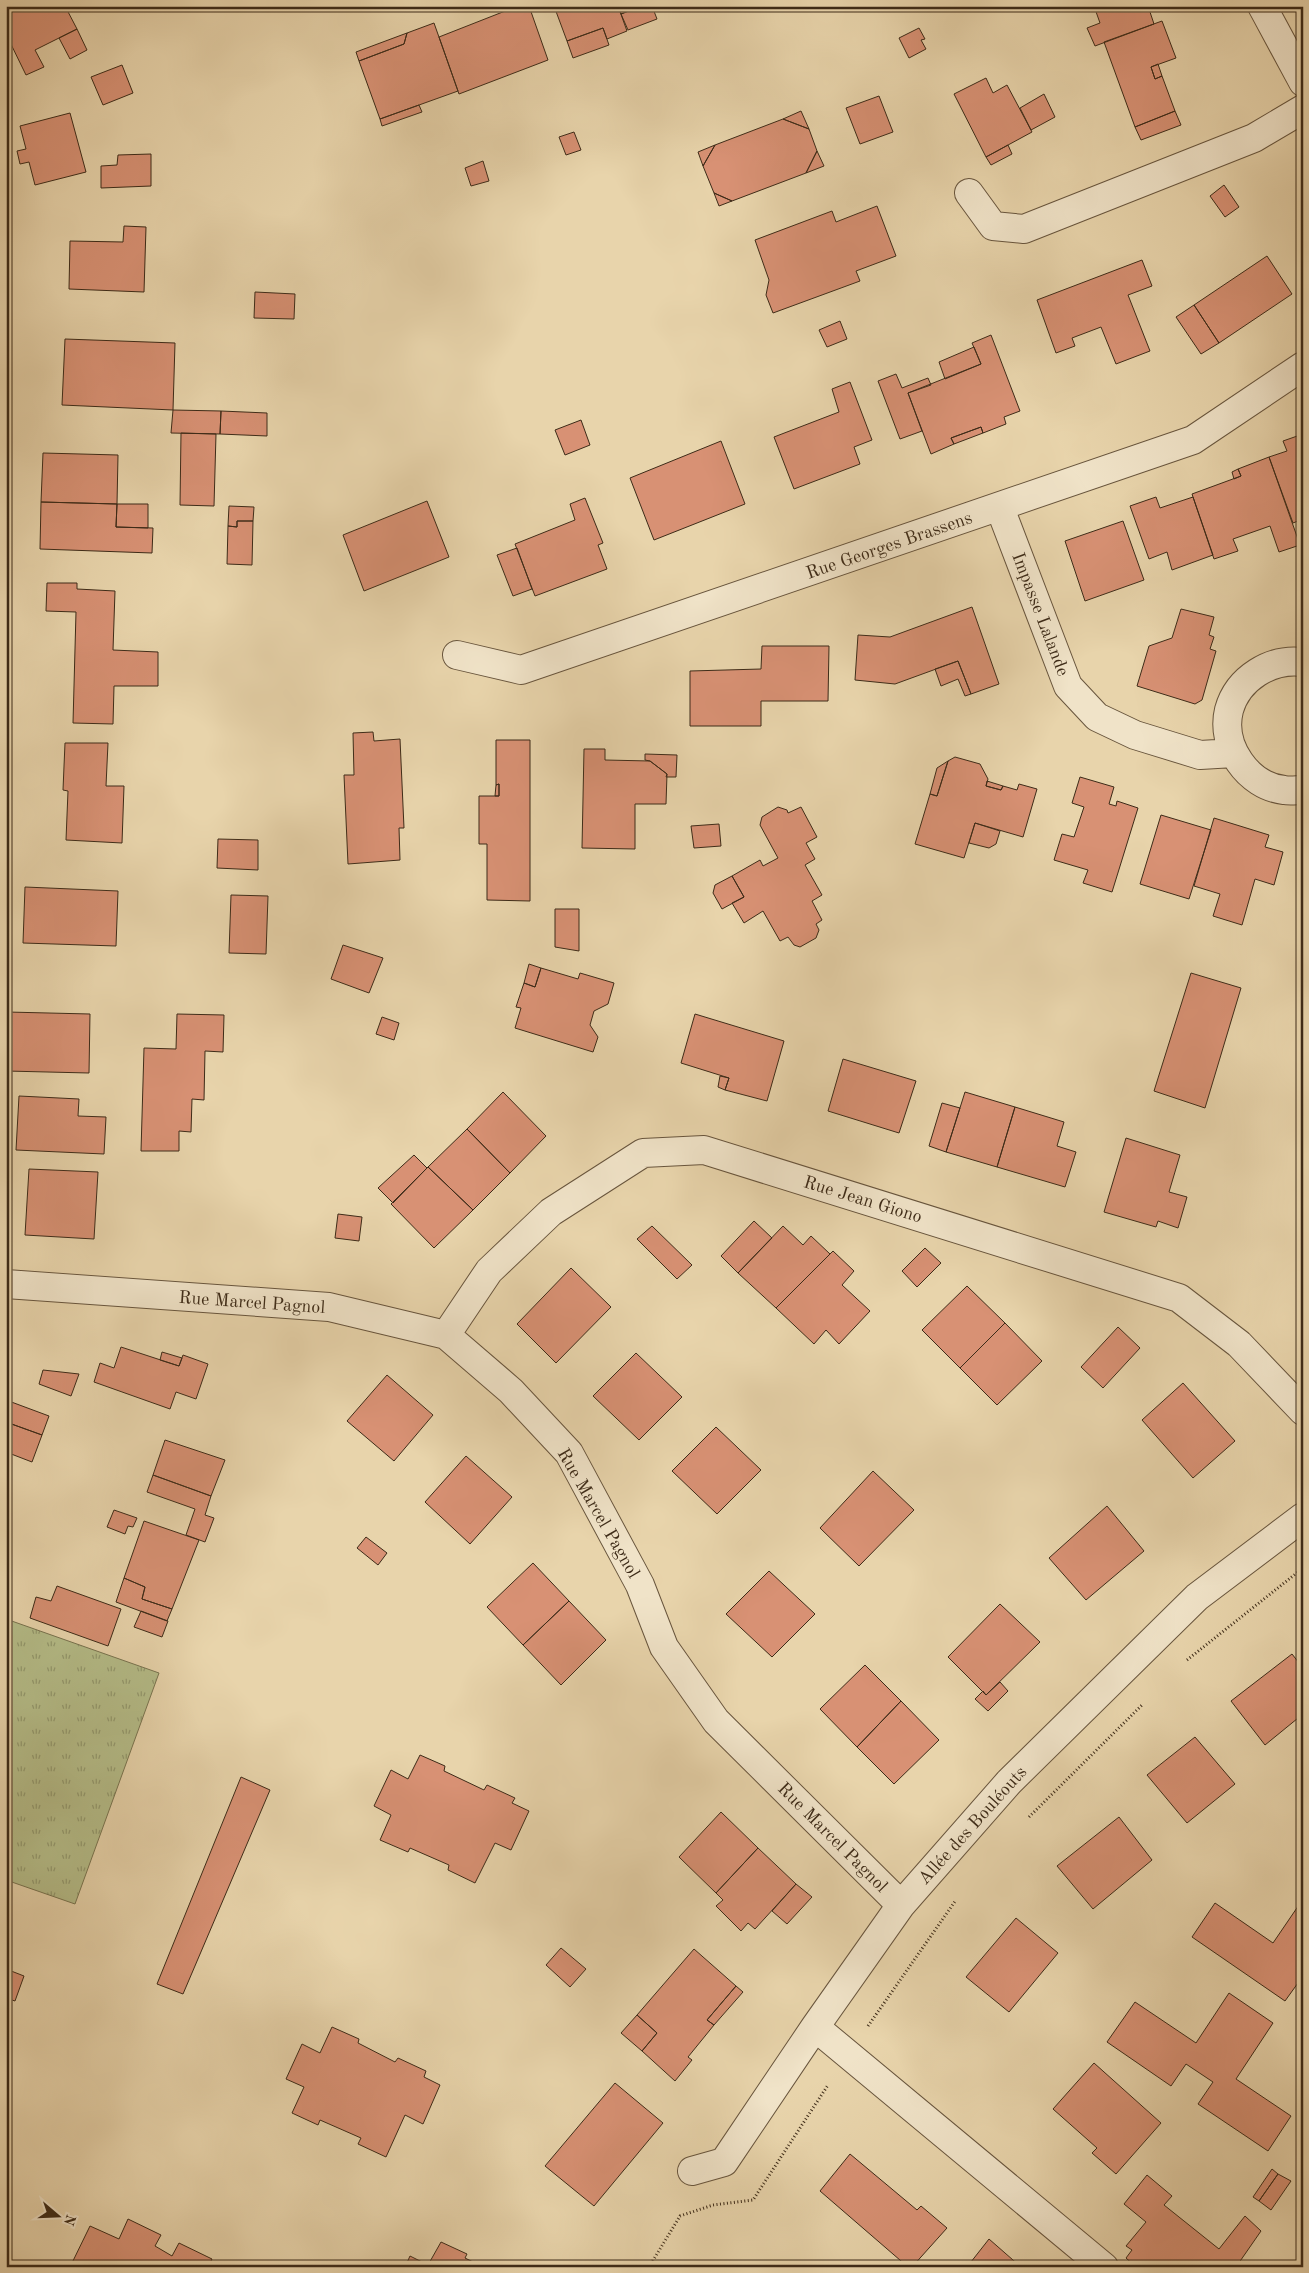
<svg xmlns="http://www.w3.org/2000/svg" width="1309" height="2273" viewBox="0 0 1309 2273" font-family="'Old Standard TT',serif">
<defs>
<pattern id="grass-tufts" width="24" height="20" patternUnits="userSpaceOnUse" patternTransform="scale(1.25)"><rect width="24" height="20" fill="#b5bd89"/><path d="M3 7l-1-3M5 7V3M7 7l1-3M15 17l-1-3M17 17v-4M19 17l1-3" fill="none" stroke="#949a6f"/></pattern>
</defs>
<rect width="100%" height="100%" fill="#e8d4ab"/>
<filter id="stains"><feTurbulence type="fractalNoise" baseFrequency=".004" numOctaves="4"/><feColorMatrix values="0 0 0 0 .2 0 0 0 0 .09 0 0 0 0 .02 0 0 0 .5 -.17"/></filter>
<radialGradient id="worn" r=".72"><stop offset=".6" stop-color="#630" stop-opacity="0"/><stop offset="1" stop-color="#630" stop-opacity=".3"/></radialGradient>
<path fill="url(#grass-tufts)" stroke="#797450" d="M6,1619L159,1673L75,1904L6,1880Z"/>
<path fill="#d89174" stroke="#3d2b18" d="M6,6H65L77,29L35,50L44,67L26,75L6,34Z
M518,6H529L548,60L459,94L439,37Z
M554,6H618L627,31L607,39L603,28L567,41Z
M618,6H641L621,14Z
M642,6H652L657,19L628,30L621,14Z
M1094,6H1148L1154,24L1095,46L1087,28L1100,23Z
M1162,21L1176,58L1151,67L1155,79L1162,76L1175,111L1135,127L1104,42Z
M434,23L458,91L380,119L359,61L404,44L407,33Z
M603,28L609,45L573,58L567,41Z
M919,28L925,39L921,40L926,49L909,58L899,38Z
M77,29L87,50L70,59L59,38Z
M407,33L404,44L359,61L356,52Z
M1158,64L1162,76L1155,79L1151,67Z
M122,65L133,93L103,105L91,77Z
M986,78L993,93L1007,85L1032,132L986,157L954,94Z
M1044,94L1055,117L1031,130L1020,108Z
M879,96L893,132L860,144L846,108Z
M419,105L422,112L382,126L380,119Z
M801,111L809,129L783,119Z
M1175,111L1181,125L1141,140L1135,127Z
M70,113L86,172L35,185L29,162L20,164L17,151L26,149L20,126Z
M783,119L809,129L817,151L806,173L732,201L714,193L703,166L715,145Z
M574,132L581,150L566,155L559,137Z
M715,145L703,166L698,152Z
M1008,145L1012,154L991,165L986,157Z
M817,151L824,166L806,173Z
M151,154V186L101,188V166L117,165L118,155Z
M483,161L489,181L471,186L465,168Z
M1224,185L1239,207L1225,217L1210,196Z
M714,193L732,201L719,206Z
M877,206L896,256L856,271L860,281L773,313L766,295L769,280L755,240L832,211L836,222Z
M124,226L146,227L144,292L69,289L70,241L123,242Z
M1267,256L1292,294L1219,343L1194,305Z
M1142,260L1152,286L1128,295L1150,351L1116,364L1101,327L1072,338L1075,346L1056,353L1037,300Z
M255,292L295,294L294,319L254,318Z
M1194,305L1219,343L1201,354L1176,317Z
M840,321L847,339L827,347L819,330Z
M991,335L1020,411L1004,417L1006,424L983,433L981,427L951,438L954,444L931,454L908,393L981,364L972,343Z
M65,339L175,343L173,410L62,405Z
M974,347L981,364L945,379L939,362Z
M896,374L902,388L928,378L931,385L908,393L922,431L900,439L878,381Z
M850,382L872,440L854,447L860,464L794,489L774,437L839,412L832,389Z
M173,410L221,411L220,434L171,433Z
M221,411L267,413V436L220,434Z
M581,420L590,445L565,455L555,430Z
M981,427L983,433L954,444L951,438Z
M181,433L216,434L214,506L180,505Z
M1303,434V519L1293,523L1269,457L1287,451L1283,441Z
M721,441L745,504L654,540L630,478Z
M43,453L118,455L117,504L41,502Z
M1269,457L1300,545L1279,552L1270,526L1233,539L1238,551L1214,559L1192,494L1241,476L1238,469Z
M1238,469L1241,476L1234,479L1232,472Z
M1156,497L1160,508L1193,497L1213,555L1172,570L1167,552L1149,559L1130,506Z
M585,498L603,543L598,545L607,569L535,596L515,544L575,520L570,504Z
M427,501L449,557L364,591L343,535Z
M41,502L117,504L116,527L153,528L152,553L40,549Z
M117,504H148V528L116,527Z
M229,506L254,507L253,521H237V527L228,526Z
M237,521H253L252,565L227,564L228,526L237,527Z
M1123,521L1144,580L1085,601L1065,541Z
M517,548L532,589L513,596L497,555Z
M47,583H77V589L115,591L113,650L158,652V686H114L113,724L73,723L76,612L46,611Z
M972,607L999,684L971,694L958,661L895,684L855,680L858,635L890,637Z
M1181,609L1214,617L1209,635L1214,637L1210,649L1216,651L1202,700L1195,704L1137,686L1149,646L1172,638Z
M762,646H829L828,701H761V726H690V671L761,669Z
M958,661L971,694L965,696L958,679L941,686L935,669Z
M373,732L374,741L400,739L404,828H399L400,860L348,864L344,775H354L353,733Z
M496,740H530V901L487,900V844H479V796H499V784L496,785Z
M65,743H108L106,786H124L122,843L66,840L68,791L63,790Z
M584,749H605V760L650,761L667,774L666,804H635V849L582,848Z
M645,754L677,755L676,777H666L667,774L650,761L645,760Z
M955,757L980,764L988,779L986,786L1001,790L1003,786L1017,790L1019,784L1037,789L1023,837L975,823L964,858L915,844L930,794L937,796L948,761Z
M948,761L937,796L930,794L937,768Z
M1080,777L1114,787L1109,804L1116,806L1117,801L1138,808L1112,892L1083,883L1088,870L1054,860L1062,834L1074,837L1084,807L1072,803Z
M987,781L1003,786L1001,790L986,786Z
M499,784V796H495L496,785Z
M778,807L787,810L788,813L801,807L817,837L806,843L815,859L805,865L822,895L812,901L822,920L816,924L819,930L816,938L800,947L794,945L788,937L780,941L763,911L744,923L732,903L744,897L732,876L760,860L763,866L778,858L760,825L762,817Z
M1161,815L1211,830L1189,899L1140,884Z
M1214,818L1269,835L1265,847L1283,852L1274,885L1255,879L1242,925L1213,916L1220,894L1194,886Z
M975,823L1000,831L996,844L989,848L969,843Z
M719,824L721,846L694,848L691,826Z
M218,839L258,840V870L217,868Z
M732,876L744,897L722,909L713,893L715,885Z
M25,887L118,891L116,946L23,943Z
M231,895L268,896L266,954L229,953Z
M555,909H579V951L555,947Z
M343,945L383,958L369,993L331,979Z
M529,964L541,968L535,987L524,983Z
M541,968L578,979L580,973L614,983L608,1004L594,1011L590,1025L598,1037L593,1052L515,1028L521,1008L516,1007L524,983L535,987Z
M1191,973L1241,988L1205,1108L1154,1091Z
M7,1012L90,1014L89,1073L6,1071Z
M177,1014L224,1015L223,1052L205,1051L204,1100L192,1099L191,1132L179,1131V1151H141L144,1048L176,1049Z
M695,1014L784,1041L767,1101L725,1090L729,1078L681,1063Z
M382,1017L399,1023L394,1040L376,1034Z
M843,1059L916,1081L899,1133L828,1111Z
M720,1076L729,1078L725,1090L718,1087Z
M503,1092L546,1136L510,1173L467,1129Z
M965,1092L1015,1107L997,1167L946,1152Z
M19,1096L79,1099L78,1116L106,1117L104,1154L16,1150Z
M942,1103L960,1108L946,1152L929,1146Z
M1015,1107L1064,1122L1057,1146L1076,1152L1065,1187L997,1167Z
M467,1129L510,1173L473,1210L428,1167Z
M1126,1138L1180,1155L1169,1192L1187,1197L1178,1228L1158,1221L1156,1227L1104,1212Z
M414,1155L427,1168L393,1203L378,1188Z
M428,1167L473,1210L434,1248L391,1204Z
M29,1169L98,1172L94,1239L25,1235Z
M338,1214L362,1217L359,1241L335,1238Z
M754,1221L772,1238L738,1273L721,1256Z
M652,1226L692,1265L677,1279L637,1239Z
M783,1226L803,1245L811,1236L830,1254L776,1308L738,1273Z
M925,1248L941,1263L917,1287L902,1271Z
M833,1251L854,1271L842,1285L870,1311L839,1344L826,1330L814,1344L776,1308Z
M571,1268L611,1307L556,1363L517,1324Z
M967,1286L1005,1323L960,1368L922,1330Z
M1005,1323L1042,1361L997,1405L960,1368Z
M1118,1327L1140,1348L1103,1388L1081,1367Z
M121,1347L179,1366L183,1355L208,1364L196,1399L176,1392L170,1409L94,1382L100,1363L114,1368Z
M162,1352L182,1358L179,1366L160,1360Z
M636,1353L682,1397L639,1440L593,1396Z
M43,1370L79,1374L71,1396L39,1384Z
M387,1375L433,1415L394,1461L347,1421Z
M1183,1383L1235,1441L1193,1478L1142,1420Z
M6,1400L49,1416L42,1435L6,1422Z
M6,1422L42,1435L32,1462L6,1452Z
M716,1427L761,1470L717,1514L672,1471Z
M165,1440L225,1460L211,1496L153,1475Z
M466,1456L512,1497L470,1544L425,1502Z
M873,1471L914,1510L859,1566L820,1528Z
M153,1475L211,1496L205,1515L214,1518L205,1542L186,1535L195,1509L147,1492Z
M1107,1506L1144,1551L1086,1600L1049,1558Z
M114,1510L137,1518L133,1527L128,1526L125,1534L107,1527Z
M144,1521L199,1540L172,1609L142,1599L145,1587L124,1578Z
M366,1537L387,1553L378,1565L357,1548Z
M533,1563L569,1601L523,1645L487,1607Z
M769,1571L815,1614L772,1657L726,1614Z
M124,1578L145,1587L142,1599L172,1609L167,1621L116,1602Z
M57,1586L121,1609L108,1646L30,1618L36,1597L51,1601Z
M569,1601L606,1640L561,1685L523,1645Z
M1000,1604L1040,1642L986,1695L948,1657Z
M141,1611L168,1621L162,1637L134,1627Z
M1292,1654L1303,1668V1714L1265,1745L1231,1701Z
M865,1665L901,1701L857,1747L820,1709Z
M1000,1682L1008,1691L988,1711L975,1699L983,1691L986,1695Z
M901,1701L939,1740L894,1784L857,1747Z
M1195,1737L1235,1784L1187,1823L1147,1775Z
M420,1755L445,1766L444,1771L484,1790L487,1785L515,1798L512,1803L529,1811L511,1850L495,1843L475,1883L448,1870L449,1865L410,1848L408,1852L380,1840L391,1815L374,1806L391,1770L408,1779Z
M241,1777L270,1790L183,1994L157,1984Z
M721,1812L758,1848L716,1893L679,1857Z
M1119,1817L1152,1860L1093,1909L1057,1866Z
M758,1848L796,1884L755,1929L748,1923L741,1931L716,1906L723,1900L716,1893Z
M796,1884L812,1897L787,1924L772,1911Z
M1303,1899V1976L1285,2001L1192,1937L1215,1903L1273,1943Z
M1016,1918L1058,1953L1009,2012L966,1977Z
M561,1948L586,1969L570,1987L546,1965Z
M694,1949L736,1986L707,2020L714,2025L688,2057L692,2060L675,2081L642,2051L657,2033L637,2015Z
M6,1969L24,1976L15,2001L6,1998Z
M736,1986L743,1992L714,2025L707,2020Z
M1229,1993L1273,2023L1236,2079L1291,2116L1268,2151L1198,2104L1213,2082L1186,2064L1171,2086L1107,2042L1135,2002L1196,2043Z
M637,2015L657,2033L642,2051L621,2033Z
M332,2027L359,2039L358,2043L395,2062L398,2058L426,2071L424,2077L440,2085L423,2124L405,2115L386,2157L358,2144L361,2138L320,2120L318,2125L292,2113L304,2087L286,2079L302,2044L320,2053Z
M1094,2063L1161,2123L1116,2174L1092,2153L1097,2148L1053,2109Z
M615,2083L663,2123L594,2206L545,2166Z
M850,2154L917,2210L921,2206L947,2228L912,2267H908L820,2191Z
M1272,2169L1278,2174L1259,2201L1253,2197Z
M1278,2174L1291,2181L1271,2210L1259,2201Z
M1147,2175L1172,2196L1164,2205L1219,2249L1245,2216L1261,2231L1236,2267H1136L1126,2258L1132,2250L1126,2246L1146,2222L1124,2204Z
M128,2219L161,2235L155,2246L172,2256L179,2243L212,2259L208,2267H70L90,2226L119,2239Z
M989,2239L1021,2267H967Z
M441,2242L467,2254L465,2258L483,2267H405L410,2256L428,2265Z"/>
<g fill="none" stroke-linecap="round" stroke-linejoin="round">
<defs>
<path id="minor" d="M1262,6L1303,82
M969,193L993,226L1024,229L1254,138L1303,109
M1000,508L1068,686L1097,717L1135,735L1200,755L1234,753
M457,655L521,670L1193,440L1303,366
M1303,662C1271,658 1238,678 1229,710C1220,746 1248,786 1284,790C1290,791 1297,790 1303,790
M6,1284L329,1307L446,1335L511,1391L569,1453L640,1585L664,1647L716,1721L901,1905
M446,1335L489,1271L551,1212L643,1153L704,1150L1179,1298L1239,1344L1303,1411
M815,2027L1104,2267
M692,2171L724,2162L815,2027L901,1905L1009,1782L1197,1597L1303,1517"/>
</defs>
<use href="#minor" stroke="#68553d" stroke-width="30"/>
<path stroke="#3d2b18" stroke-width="3" stroke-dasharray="1 2.5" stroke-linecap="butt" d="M1187,1660L1303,1568
M1029,1817L1142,1705
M868,2026L956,1900
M649,2267L680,2216L713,2205L753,2200L828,2085"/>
<use href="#minor" stroke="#f0e3c8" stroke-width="28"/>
</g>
<g text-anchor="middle" stroke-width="4" stroke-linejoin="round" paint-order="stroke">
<g font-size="18" fill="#3d2b18" stroke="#f0e3c8">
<text transform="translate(889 545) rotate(-19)" y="6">Rue Georges Brassens</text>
<text transform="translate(1041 614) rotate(69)" y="6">Impasse Lalande</text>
<text transform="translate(863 1199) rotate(17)" y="6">Rue Jean Giono</text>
<text transform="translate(252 1302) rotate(4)" y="6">Rue Marcel Pagnol</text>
<text transform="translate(599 1513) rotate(60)" y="6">Rue Marcel Pagnol</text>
<text transform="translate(972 1825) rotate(-48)" y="6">Allée des Bouléouts</text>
<text transform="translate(833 1837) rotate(45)" y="6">Rue Marcel Pagnol</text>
</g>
</g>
<rect width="1309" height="2273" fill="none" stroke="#e8d4ab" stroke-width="25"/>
<rect x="8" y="8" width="1294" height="2258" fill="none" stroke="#3d2b18" stroke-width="2.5"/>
<rect x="12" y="12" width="1284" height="2248" fill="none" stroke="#3d2b18"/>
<g transform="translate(58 2216) rotate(109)" stroke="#f0e3c8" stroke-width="4" paint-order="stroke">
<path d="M0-4L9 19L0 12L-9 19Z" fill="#3d2b18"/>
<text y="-8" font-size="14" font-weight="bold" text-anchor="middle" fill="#3d2b18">N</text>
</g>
<rect width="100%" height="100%" filter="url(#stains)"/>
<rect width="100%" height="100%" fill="url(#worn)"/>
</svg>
